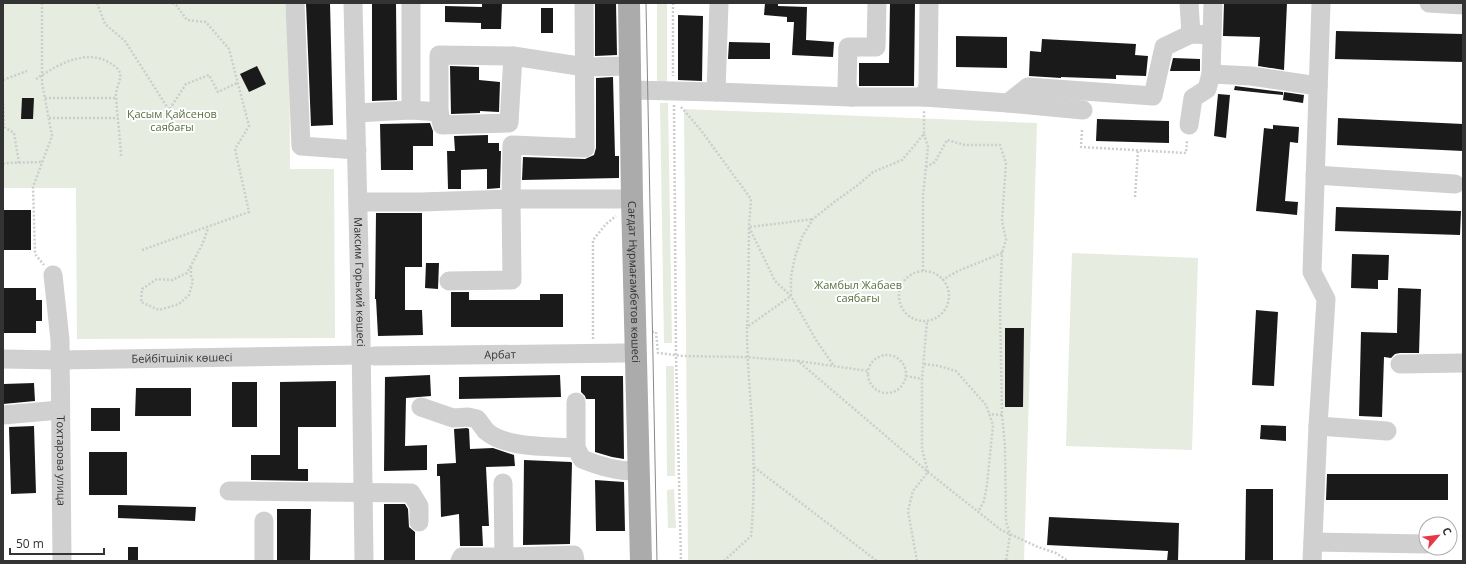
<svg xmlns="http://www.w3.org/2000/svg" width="1466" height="564" viewBox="0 0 1466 564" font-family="'Open Sans',sans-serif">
<rect width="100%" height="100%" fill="#fff"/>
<path fill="#e6ecdf" d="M3,3H289L290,169H334L335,338L77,339L76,188H3Z
M657,3H667V85H657Z
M660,103H668L672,343H664Z
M684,109L1037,123L1024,561H688Z
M1072,253L1198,258L1192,450L1066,446Z
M666,366H674L675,476H667Z
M674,489L676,528H668L667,490Z"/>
<path fill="#1a1a1a" d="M306,3H330L333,125L311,126Z
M372,3H396L397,100L372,101Z
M482,3H502L501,29H481V23L445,22V6L482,7Z
M595,3H616L617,55L595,56Z
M765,3H778V6L807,7L806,40L834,42L833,57L792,55L794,22H787V17L764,15Z
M890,3H915L914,86H859V63H889Z
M1224,3H1287L1284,70L1258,66L1260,37L1223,36Z
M541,8H553V33H541Z
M678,15L703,16L702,81L678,80Z
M1336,31L1463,34V62L1335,59Z
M956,36L1007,37V68L956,67Z
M1042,39L1136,44L1135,55L1148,56L1146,76L1116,75V79L1061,77V78L1029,76L1030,51L1041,52Z
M729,42L770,43V59H728Z
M1173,58L1200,59V71H1170Z
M257,66L266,84L249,92L240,74Z
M450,66L479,67V80L500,82L499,112L480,111V113L451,114Z
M613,77L615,156H619V178L522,180L523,157L585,159L594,155L596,148V78Z
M1235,86L1283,92V95L1234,90Z
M1284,92L1304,95L1303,103L1283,100Z
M1218,94L1230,95L1226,138L1214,136Z
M22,98H34L33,119H21Z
M1338,118L1463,124V151L1337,145Z
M1097,119L1169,121V143L1096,141Z
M430,123L433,131V146H413V170H381L380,124Z
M1273,125L1299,127L1298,143L1290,142L1285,201L1298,202L1297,215L1256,211L1264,128L1273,129Z
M488,135V143H499V151H501L500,188L487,189V169L461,170V189H448L447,151H455L454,136Z
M1336,207L1461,211L1460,235L1335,231Z
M3,210H31V250H3Z
M376,213H422V267H405V310H422L423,335L378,336L376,299H375Z
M1352,254L1389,255L1388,280H1378V289L1351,288Z
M426,263H439L438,289L425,288Z
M3,288H36V300H42V321H36V333H3Z
M1398,288L1421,289L1419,353H1400L1395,354L1391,358L1384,357L1382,417L1359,416L1361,332L1397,333Z
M451,292H469V300H540V294H563V327H451Z
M1256,310L1278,312L1274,386L1252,385Z
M1005,328H1024L1023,407H1005Z
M430,375L431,396L406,398L405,446L427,445V470L384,471L385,377Z
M560,375L561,397L459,399V377Z
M581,376H623L624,459L612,457L595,452V399H586L585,396L581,392Z
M336,381V427H298V469H308V481L251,480V455H280V382Z
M232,382H257V427H232Z
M34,383L35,401L3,404V384Z
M136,388H191V416H135Z
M91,408H120V431H91Z
M1261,425L1286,426V441L1260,439Z
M34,426L36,493L11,494L9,427Z
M467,428L469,429L470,449L493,448L514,455L515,466L486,467L489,526H482L483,546H460L459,514L441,517L440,476H437V464L456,463L454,429Z
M89,452H127V495H89Z
M524,460L571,462L572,463L570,544L523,545Z
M1327,474H1448V500H1326Z
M595,480L624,482L625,531H596Z
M1246,489H1273V561H1245Z
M384,504H405L408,509L409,527L415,532V561H384Z
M118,505L196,507L195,521L118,518Z
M277,509H311L310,561H277Z
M1049,517L1179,523L1178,561H1167L1168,551L1047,545Z
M128,547H138V561H128Z"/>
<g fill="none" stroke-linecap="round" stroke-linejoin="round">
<path stroke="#cdcdcd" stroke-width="2.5" stroke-dasharray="2 2" stroke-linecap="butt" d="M42,3V83L52,136L33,187L35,254L44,265
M97,3L105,24L125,41L169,110L186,84L209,75L218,92L237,83
M673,3V76
M36,79C57,65 86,48 110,63C113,65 118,68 119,71C123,78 116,87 116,95C117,115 120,136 121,156
M3,80L27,71
M45,98H117
M3,99L4,127L14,133L19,163
M674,105L676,355L681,561
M681,107L700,129L751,199L749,227L775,281L791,296L816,340L834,366
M49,118H118
M1082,130L1081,147L1186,153L1187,140
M3,164L5,163L42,162
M926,167L935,162L947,140L965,145H1000L1006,163L1002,221L1006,240L1002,253
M1135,197L1138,150
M142,250L249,212L235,149L249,126L229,49L206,22L187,20L176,5L172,3
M191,267V276L193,281L189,295L179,304L159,310L141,302L142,289L157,279L172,280L187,273L203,243L208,228
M923,271V195L928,147L924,134
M899 296a25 25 0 1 1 50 0a25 25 0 1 1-50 0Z
M942,280L958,271L1002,253L1000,304L1002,415L989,414
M747,326L748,315L749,227L813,219
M652,332H656L658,353L683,356L744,357L798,361L928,472L1001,530L1038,547L1056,553L1068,561
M593,339V240L606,224L616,216
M868 374a19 19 0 1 1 38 0a19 19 0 1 1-38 0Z
M798,361L868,371
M924,364L939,366L956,371L986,405L993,425L987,485L984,501L978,512
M906,376L922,379
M1002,415L1005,446L1006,522L1010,534L1006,561
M754,467L877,561
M724,561L751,536C755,493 754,450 751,407C749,380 747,354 747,327L791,296V276L795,257L802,237L813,219L837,200L858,185L873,172L902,160L924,134V111
M917,561L908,511L913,491L928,472L922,449V379L927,321"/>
<g stroke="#d0d0d0" stroke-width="19">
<path d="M295,3L301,146L357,150"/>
<path id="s1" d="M353,3L361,339L364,561"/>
<path d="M411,3V110"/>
<path d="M584,3L585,148L512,145L511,199H632"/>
<path d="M1189,3L1191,34"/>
<path d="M1213,3L1211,74L1251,76L1318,86"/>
<path d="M1321,3L1312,272L1326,299L1318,426L1387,431"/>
<path d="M1429,3L1463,5"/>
<path d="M631,90L716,92L719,3"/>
<path d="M716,92L851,97H924L1008,103L1083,110"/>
<path d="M851,97L847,85L848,47H876L877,3"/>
<path d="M924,97L928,86L929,3"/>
<path d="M1008,103L1028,87L1153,96L1164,47L1191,34L1212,35"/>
<path d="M439,112V55L513,56"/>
<path d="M356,113L411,110L439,112L442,125L509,123L513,56L585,67L630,66"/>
<path d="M1189,125L1193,98L1207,89L1211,74"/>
<path d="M1315,175L1455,184"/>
<path d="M358,202H421L511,199L512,280L449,281"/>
<path id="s2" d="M53,275L60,340L62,561"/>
<path id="s3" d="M374,356L625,353"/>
<path id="s4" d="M3,359L60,360L361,355"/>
<path d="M1400,364L1463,363"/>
<path d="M576,402V448"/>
<path d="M421,407L453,418L468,417L477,419C480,423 483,427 486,431C506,449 551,446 576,448L582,459C599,466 619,472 638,471"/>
<path d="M3,415L60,410"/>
<path d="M503,483L504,557L574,555L575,561"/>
<path d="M229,491L411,493L419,506V522"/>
<path d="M264,521V561"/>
<path d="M1313,542L1426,544"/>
<path d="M460,561L462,557H504"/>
<path d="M1312,561L1318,426"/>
</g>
<path stroke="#ababab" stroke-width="22" id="s5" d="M629,3L632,199L641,561"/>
<path stroke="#888" stroke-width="1" d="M646,3L657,561"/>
</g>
<g text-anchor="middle" stroke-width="4" stroke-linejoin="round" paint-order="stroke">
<g font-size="11" fill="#56703f" stroke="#fff">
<text x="172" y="118">Қасым Қайсенов<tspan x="172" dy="13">саябағы</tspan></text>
<text x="858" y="289">Жамбыл Жабаев<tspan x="858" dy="13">саябағы</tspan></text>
</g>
<g font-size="11" fill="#333" stroke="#fff">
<text dy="4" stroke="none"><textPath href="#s1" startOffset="279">Максим Горький көшесі</textPath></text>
<text dy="4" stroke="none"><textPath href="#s5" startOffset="279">Сағдат Нұрмағамбетов көшесі</textPath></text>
<text dy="4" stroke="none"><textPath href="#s3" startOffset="126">Арбат</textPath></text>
<text dy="4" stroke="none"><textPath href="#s4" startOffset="179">Бейбітшілік көшесі</textPath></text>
<text dy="4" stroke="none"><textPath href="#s2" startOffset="186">Тохтарова улица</textPath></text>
</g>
</g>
<rect width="1466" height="564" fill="none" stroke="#333333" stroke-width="8"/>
<g transform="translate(1438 536) rotate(62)"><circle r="19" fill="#ffffff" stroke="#adadad"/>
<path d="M0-3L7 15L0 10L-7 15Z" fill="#e63946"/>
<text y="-6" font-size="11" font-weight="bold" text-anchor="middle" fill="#333333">С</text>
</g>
<path d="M10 548v6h94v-6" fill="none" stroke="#333333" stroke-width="2"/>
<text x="16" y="548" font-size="12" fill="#333333" stroke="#ffffff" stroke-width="3" paint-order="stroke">50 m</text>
</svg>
